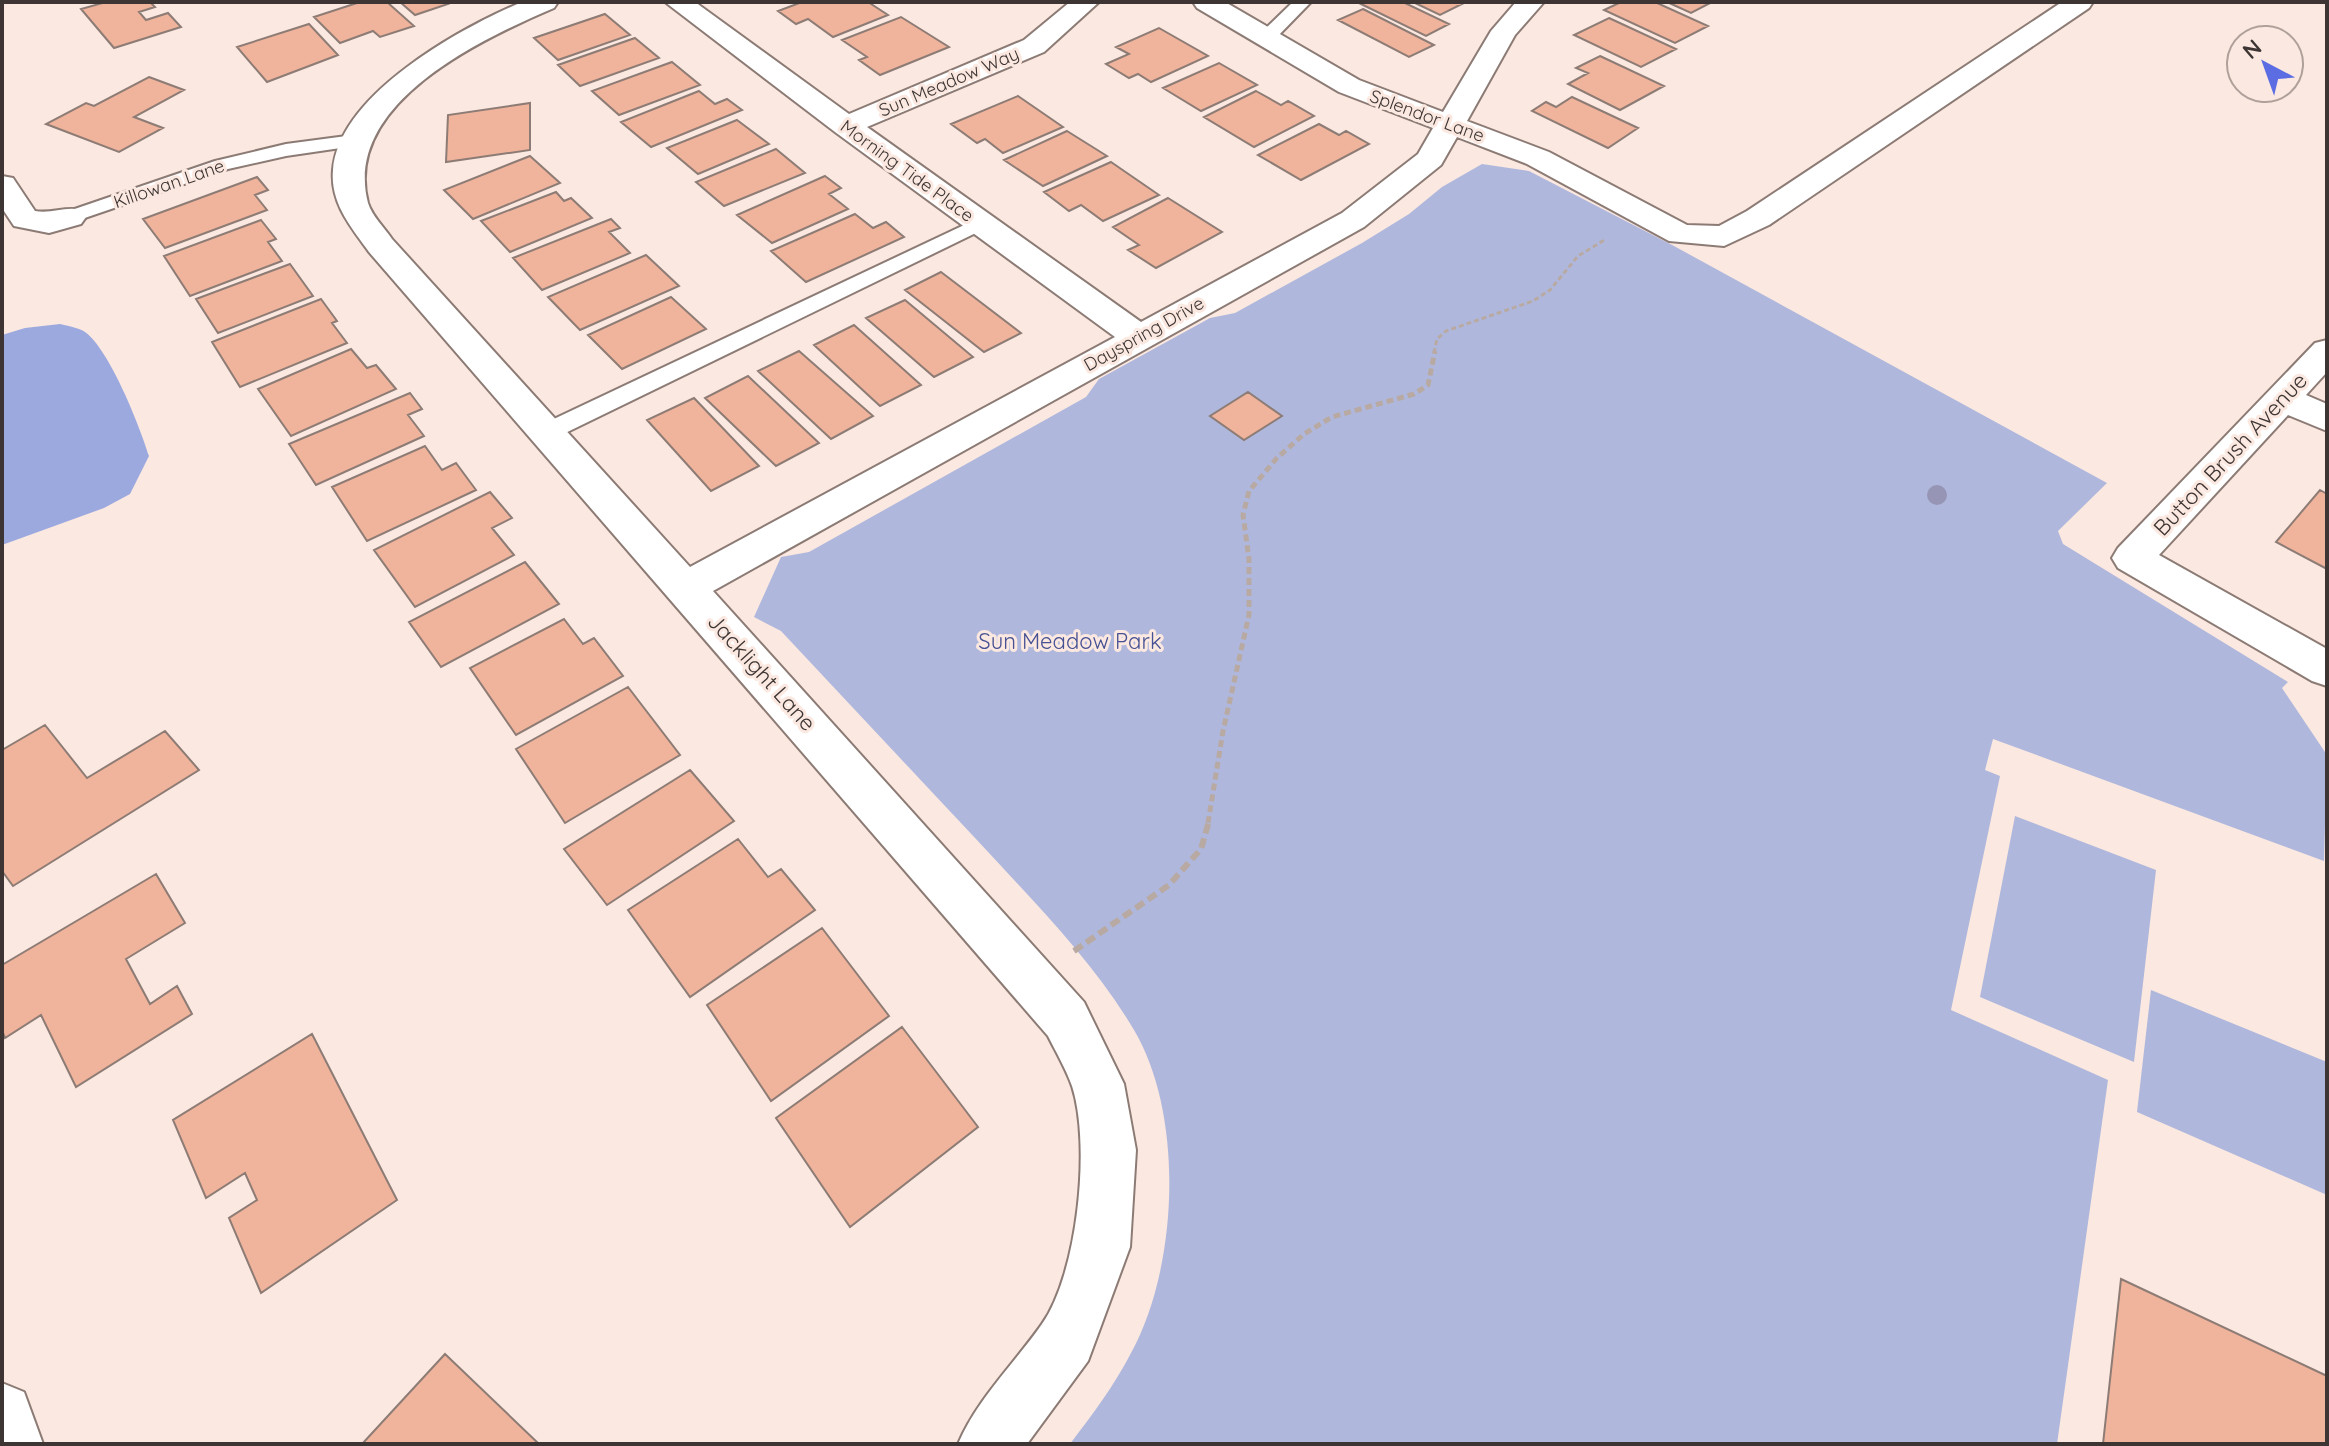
<svg xmlns="http://www.w3.org/2000/svg" width="2329" height="1446" viewBox="0 0 2329 1446" font-family="Quicksand,sans-serif">
<rect width="100%" height="100%" fill="#fbe8e0"/>
<path fill="#afb8dc" d="M1482,164L1529,171L1674,246L2107,483L2058,531L2063,544L2288,682L2282,688L2327,755L2324,861L1993,739L1985,770L2000,776L1951,1010L2108,1080L2057,1444H1070C1092,1415 1114,1386 1131,1353C1178,1268 1185,1116 1134,1030C1092,959 1032,900 976,839C911,770 846,700 781,631L754,617L781,557L809,552L1086,397L1099,379L1210,318L1235,313L1362,243L1409,214L1442,187Z
M2015,816L2156,870L2134,1062L1980,997Z
M2151,990L2327,1062V1195L2137,1112Z"/>
<path fill="#9ca9df" d="M60,324C68,326 79,328 85,332C110,350 140,427 149,456L130,494L104,508L2,545V335L25,328Z"/>
<path fill="#f0b39b" stroke="#8d7c75" stroke-width="2" d="M106,2H150L155,7L139,12L146,20L168,13L181,27L114,48L81,9Z
M360,2H387L414,26L380,37L373,31L340,43L314,17Z
M400,2H445L448,4L415,15Z
M802,2H868L888,15L833,37L808,19L796,24L778,11Z
M1357,2H1403L1449,24L1426,36Z
M1413,2H1458L1462,4L1440,15Z
M1621,2H1655L1708,26L1675,43L1604,10Z
M1667,2H1712L1691,13Z
M1363,9L1434,45L1409,57L1338,20Z
M605,14L630,35L558,60L534,38Z
M901,17L949,47L880,75L859,60L867,57L842,40Z
M1609,18L1676,49L1641,67L1574,35Z
M309,24L338,55L267,82L237,47Z
M1159,28L1208,56L1151,82L1138,74L1129,78L1106,64L1129,54L1116,47Z
M635,38L659,58L580,86L558,65Z
M1600,56L1664,86L1620,110L1568,84L1588,73L1576,68Z
M672,62L700,85L619,115L592,91Z
M1219,63L1257,85L1201,111L1163,88Z
M149,77L184,90L134,117L163,128L119,152L46,124L86,103L94,106Z
M699,91L715,104L727,99L742,110L651,147L621,122Z
M1256,91L1281,105L1288,101L1314,116L1254,147L1204,117Z
M1018,96L1063,127L1003,153L985,139L977,143L951,124Z
M1572,97L1638,128L1608,148L1532,111L1546,102L1556,107Z
M530,103V150L446,162L448,115Z
M737,120L769,144L698,174L667,148Z
M1319,124L1339,135L1346,131L1369,144L1301,180L1258,155Z
M1067,131L1107,156L1043,186L1004,160Z
M776,149L805,173L724,206L696,182Z
M530,156L560,183L473,219L444,190Z
M1111,162L1159,195L1103,221L1081,205L1069,211L1044,192Z
M825,176L841,188L829,194L848,209L772,243L737,215Z
M257,177L268,190L255,195L267,210L165,248L143,219Z
M556,192L564,201L571,198L592,218L510,252L481,221Z
M1168,198L1222,232L1156,268L1128,250L1139,245L1113,227Z
M855,214L873,228L886,222L904,237L806,282L771,251Z
M611,219L620,228L609,232L630,253L542,290L513,258Z
M261,220L276,239L268,242L282,261L190,296L164,256Z
M646,255L679,286L580,330L548,297Z
M290,264L313,296L218,333L196,299Z
M941,272L1021,333L984,352L905,290Z
M671,297L706,329L622,369L588,335Z
M321,299L337,321L332,323L347,343L240,387L212,342Z
M905,300L973,357L934,377L866,318Z
M854,325L921,385L880,406L814,345Z
M351,349L367,368L376,365L396,389L291,436L258,389Z
M799,351L873,416L831,439L758,371Z
M748,376L819,443L776,466L705,398Z
M1248,392L1282,416L1244,440L1210,416Z
M410,393L422,409L408,415L424,436L316,485L289,444Z
M694,398L759,466L711,491L647,420Z
M425,446L442,470L456,463L476,490L367,541L332,487Z
M2320,490L2327,494V569L2276,542Z
M490,492L512,518L492,528L514,555L415,607L374,550Z
M525,562L559,604L441,667L409,622Z
M564,619L583,644L594,638L623,676L516,735L470,668Z
M628,687L680,755L565,823L516,749Z
M45,725L87,778L165,731L199,770L13,886L2,871V750Z
M690,770L734,821L607,905L564,849Z
M738,839L768,877L781,869L815,910L690,997L628,910Z
M156,874L185,923L126,959L150,1004L177,986L192,1014L76,1087L41,1015L5,1038L2,1030V965Z
M822,928L889,1016L771,1101L707,1005Z
M902,1027L978,1127L850,1227L776,1118Z
M312,1034L397,1200L261,1293L229,1218L257,1200L245,1173L206,1198L173,1120Z
M2121,1279L2327,1376V1444H2103Z
M445,1354L539,1444H362Z"/>
<g fill="none" stroke-linecap="round" stroke-linejoin="round">
<defs>
<path id="lane" d="M1293,2H1311L1274,40H1262L1259,36L1262,32Z
M354,135L363,141L361,145L286,156L228,169L70,223L60,217L63,213L215,161L286,144Z
M979,218L986,220L989,224L986,228L555,438H539L535,432L539,426Z"/>
<path id="street" d="M522,2H558L554,8C481,39 342,104 368,203C372,216 384,227 392,239L690,567L1115,337L835,132L665,2H695L849,114L1024,40L1070,2H1099L1044,52L867,127L1141,322L1342,213L1418,154L1433,128L1339,92L1197,8L1193,2H1225L1359,80L1443,112L1491,31L1516,2H1544L1515,35L1467,121L1549,152L1687,225L1719,226L1747,211L2062,2H2093L2089,8L1769,225L1724,246L1669,241L1527,164L1457,137L1441,165L1364,227L713,591L1084,1002L1124,1084L1136,1150L1130,1247L1088,1361L1027,1444H958C977,1399 1014,1364 1042,1324C1078,1273 1091,1144 1072,1086C1066,1069 1056,1052 1048,1036L369,252C351,227 330,203 333,170C339,94 461,28 522,2Z
M2,176L13,178L35,211C52,214 65,206 81,210L86,217L81,224L49,233L14,226L2,208Z
M2327,340V372L2306,395L2327,404V431L2288,415L2159,555L2327,649V686L2312,681L2118,568L2112,558L2118,548L2315,343Z
M2,1383L24,1392L43,1444H2Z"/>
</defs>
<use href="#lane" stroke="#8c7b75" stroke-width="4"/>
<use href="#street" stroke="#8c7b75" stroke-width="4"/>
<path stroke="#b8a9a3" stroke-width="3" stroke-dasharray="5 3" stroke-linecap="butt" d="M1434,353L1437,339L1446,331L1533,301L1550,290L1578,256L1606,239"/>
<path stroke="#b8a9a3" stroke-width="5" stroke-dasharray="7 4" stroke-linecap="butt" d="M1208,823L1223,731L1249,615V559L1243,515L1249,491L1277,458L1304,434L1332,417L1414,394L1428,385L1435,351"/>
<path stroke="#b8a9a3" stroke-width="6" stroke-dasharray="10 5" stroke-linecap="butt" d="M1074,951L1169,885L1201,849L1209,821"/>
<use href="#lane" fill="#fff" fill-rule="evenodd"/>
<use href="#street" fill="#fff" fill-rule="evenodd"/>
</g>
<circle fill="#9795b6" cx="1937" cy="495" r="10"/>
<g text-anchor="middle" stroke-width="6" stroke-linejoin="round" paint-order="stroke">
<g font-size="18" fill="#3d3533" stroke="#fbe8e0">
<text transform="translate(949 82) rotate(-23)" y="6">Sun Meadow Way</text>
<text transform="translate(1427 116) rotate(20)" y="6">Splendor Lane</text>
<text transform="translate(907 171) rotate(36)" y="6">Morning Tide Place</text>
<text transform="translate(169 184) rotate(-19)" y="6">Killowan Lane</text>
<text transform="translate(1144 334) rotate(-29)" y="6">Dayspring Drive</text>
</g>
<g font-size="22" fill="#3d3533" stroke="#fbe8e0">
<text transform="translate(2230 454) rotate(-47)" y="8">Button Brush Avenue</text>
<text transform="translate(762 672) rotate(48)" y="8">Jacklight Lane</text>
</g>
<g font-size="22" fill="#455194" stroke="#fbe8e0">
<text x="1070" y="649">Sun Meadow Park</text>
</g>
</g>
<rect width="2329" height="1446" fill="none" stroke="#3d3533" stroke-width="8"/>
<g transform="translate(2265 64) rotate(319)"><circle r="38" fill="#fbe8e0" stroke="#afa09b" stroke-width="2"/>
<path d="M0-6L14 30L0 20L-14 30Z" fill="#5c6de4"/>
<text y="-12" font-size="22" font-weight="bold" text-anchor="middle" fill="#3d3533">N</text>
</g>
</svg>
